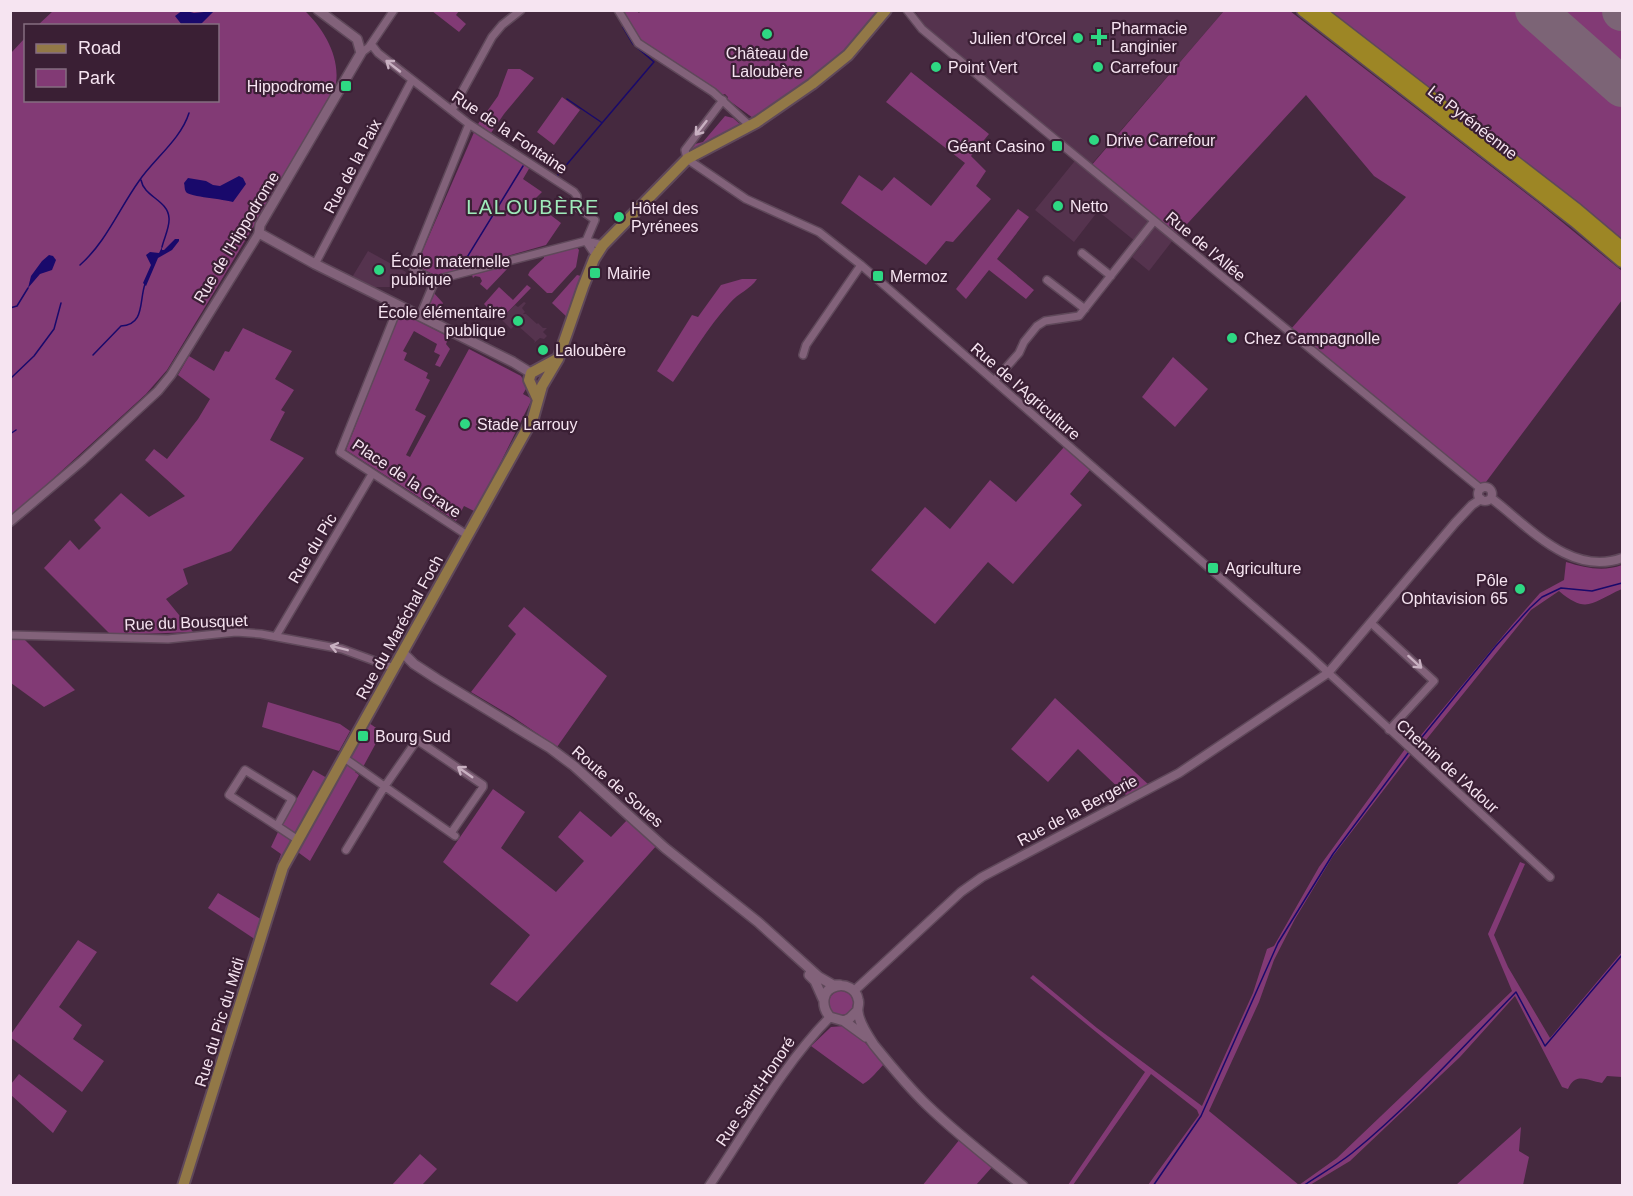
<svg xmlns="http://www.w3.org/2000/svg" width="1633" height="1196" viewBox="0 0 1633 1196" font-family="Helvetica,sans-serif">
<rect width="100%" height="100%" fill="#45293f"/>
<path fill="#55334e" d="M1222,10L1223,12L1090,166L1173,240L1149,271L1132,257L1141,246L1098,211L1074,242L1035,210L1078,157L927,29L915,11Z
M368,251L406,272L403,281L392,287H372L351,279Z
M524,302L526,303L522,308L525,312L523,314H526L537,324L538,323L543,328H547L543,332L547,336L544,339L540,338L534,343L535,341L516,324L511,329L501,319L515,305L518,307Z"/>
<path fill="#823a75" d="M641,10L877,11L847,47L828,66L753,118L727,99L728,97L725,94L722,95L657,55L644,44L622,11H637L639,13Z
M53,11H305C323,28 340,56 336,83C334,90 330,98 327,105L167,370L146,394L11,517V53L25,38L26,100H218V26L38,25Z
M432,11H459L456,15L466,24L459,32Z
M1222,11H1290L1540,204L1622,271V300L1483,486L1291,329L1406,197L1374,176L1306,95L1176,236L1090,167L1223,12Z
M1328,11H1622V241Z
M508,69H520L534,78L504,114L491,133L478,124L498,96Z
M911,72L989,134L971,156L986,171L976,186L991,199L953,242L946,241L926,265L841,203L859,175L882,191L894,177L931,206L965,163L886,102Z
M562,97L580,110L554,145L537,132Z
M725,116L733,118L741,125L690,150L695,144L703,142Z
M475,130L530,167L523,179L542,192L534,200L533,207L541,213L544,210L561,223L546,245L437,276L416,266Z
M1018,209L1029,217L997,259L1034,290L1026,299L989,270L966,299L956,289Z
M576,246L579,250L576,267L552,293H547L528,275L530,271L544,258V255Z
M506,266L508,268L487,290L480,284L482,281L480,277L475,276L473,278L472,275Z
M577,275L581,276L580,283L568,318L552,303Z
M742,279H757C750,290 739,292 729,304C708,327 691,356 673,382L657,371L692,315L698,317L721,285Z
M527,285L531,288L504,316L497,310L495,312L492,309L491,311L484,304L499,287L513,300Z
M433,292L443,303L434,320C422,313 429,302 433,292Z
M400,312L449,337L446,344L450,349L440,367L435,365L440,355L434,352L437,344L414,331L403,351L407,353L404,360L428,373L426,378L430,380L415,410L426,416L406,455L410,457L469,349L521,376L527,387L523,394L532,399L476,512L464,506L456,521L346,450Z
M243,328L292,351L275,379L294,390L281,410L285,412L270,440L304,458L231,551L183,569L188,584L166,599L193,632L111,635L44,568L70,540L79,550L101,528L94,520L121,493L149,517L185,496L145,460L154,449L167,459L198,419L210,399L178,375L189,356L214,371L225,351L229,352Z
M1173,357L1208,389L1175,427L1142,397Z
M1064,447L1090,470L1070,494L1082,505L1013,584L988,562L935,624L871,570L925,507L950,529L990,480L1016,502Z
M1566,562C1586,568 1603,572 1622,565V589C1592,602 1587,615 1559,591L1531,610L1417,751L1412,746L1512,625L1540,593L1564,580Z
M524,607L607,676L557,747L513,717L471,692L516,634L508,626Z
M11,639L25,640L75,690L44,707L11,683Z
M1055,698L1149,785L1127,796L1078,749L1048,782L1011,749Z
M268,702L340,724L350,731L339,751L262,727Z
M369,723L382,732L363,767L350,757Z
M1405,749L1412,753L1333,856L1295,919L1274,960L1259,1002L1209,1111L1299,1185L1337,1158L1512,991L1488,934L1520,862L1525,864L1494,935L1508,967L1550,1038L1622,952V1077L1607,1076L1602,1083C1587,1080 1575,1072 1568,1089L1562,1087L1515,996L1460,1057L1350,1161L1310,1185H1148L1199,1115L1197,1110L1151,1074L1073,1185H1068L1145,1072L1030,978L1033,975L1097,1028L1202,1106L1253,993L1267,949L1274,946L1319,867Z
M345,765L351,766L356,769L355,772L359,775L310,861L295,850Z
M313,770L327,778L296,833L292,834L282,825Z
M493,789L525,812L501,848L556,892L584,861L558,837L580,811L611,837L628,819L657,845L517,1002L490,984L530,935L443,862Z
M278,832L292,841L279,870L276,868L281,854L271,847Z
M218,893L262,920L256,940L208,908Z
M78,940L97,952L59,1007L82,1025L73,1039L104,1061L82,1092L10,1037L11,1034Z
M829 1003a12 12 0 1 1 24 0a12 12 0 1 1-24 0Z
M844,1026L860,1037L884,1064C877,1071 872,1079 863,1084L811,1046L831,1027Z
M19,1074L67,1111L53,1133L11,1095V1084Z
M1521,1127L1519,1151L1529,1157L1523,1185H1456Z
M960,1139L993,1166L976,1185L922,1186Z
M420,1154L437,1169L422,1185H392Z"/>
<path fill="#19096b" d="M183,10L194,13L214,11L200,25H182L175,16Z
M239,176L243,178L246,184L233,202C224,199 190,197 186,192C184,189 185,186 184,183L188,178L206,181L213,185L220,186Z
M175,239H179V241L172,250L158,258L146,286L143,283L151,265L146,255L150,252L159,253L162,247V250H164Z
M49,255L53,256L56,260L52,270L40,274L28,288L31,276L42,261Z"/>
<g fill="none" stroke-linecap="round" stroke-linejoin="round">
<path stroke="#19096b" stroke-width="1.5" d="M567,99L601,122
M557,176L653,63L654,62L633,44L623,27
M141,180C144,197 168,200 169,218C170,227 164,238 162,247
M466,259L523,166
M80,265C106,242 119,209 139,181C154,159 181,139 189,113
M10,308L17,306L28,288
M93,355L121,326C145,325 139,301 145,284
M10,379L34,356L54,329L61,303
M10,434L16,430
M1414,747L1495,647L1530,608L1542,597L1561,588L1592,591L1622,583
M1153,1186L1201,1116L1278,943L1333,854L1409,752
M1303,1186C1319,1175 1337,1165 1352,1153C1412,1104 1463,1047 1516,992L1545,1046L1622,955"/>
<path stroke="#7c6476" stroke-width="40" d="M1535,10L1622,87
M1622,10V11"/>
<defs>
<path id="minor" d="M618,10L638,43L713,92L749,125
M907,10L922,29L1011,103L1481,489
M371,44L378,53L469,124L574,192L577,196V207L595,220L586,241
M361,53L369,47L394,10
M723,100L685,150L687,159L746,199L819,232L861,265L1308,654L1550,877
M452,110L492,37L502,25L521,10
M586,241L596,256
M1082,253L1111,276
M315,264L412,80
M1047,280L1085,309
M437,282L414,270L412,265L469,124
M399,305L340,452L467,535
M420,316L433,285L443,278L586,241L603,245
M803,355L806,345L861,265
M994,381L1019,353L1024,342L1037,326L1045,321L1079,316L1154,221
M1371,623L1434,681L1389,730
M10,635L168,639L236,632L261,634L342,649L394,668
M276,636L372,474
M343,757L455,836
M277,826L229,795L245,770L292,799L277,826L298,840
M346,850L385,786L417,740L483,785V787L451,833"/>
<path id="tertiary" d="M1478 494a7 7 0 1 1 14 0a7 7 0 1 1-14 0Z
M1491,498C1528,526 1571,577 1622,558
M10,522L82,461L158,391L171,375L259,233
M854,991L961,892L982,877L1179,773L1328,673L1455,523L1472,505L1481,499
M709,1186C748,1129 782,1066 830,1017"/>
<path id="secondary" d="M318,10L357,39L361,53L260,225L259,233L315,264L513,362L531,373
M403,653L414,664L437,679L550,748L574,766L665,848L758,922L819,977L833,985H840
M809,975L815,981L823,999
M857,1011L850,1018L844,1021L830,1017C821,1007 821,989 837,986C846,984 856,989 858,999C860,1003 857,1008 858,1012C859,1023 868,1036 874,1045C891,1066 909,1088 928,1106C958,1135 991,1160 1023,1186
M844,1021L866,1037"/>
<path id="primary" d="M538,400L529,380L531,373L557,359
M183,1186L283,867L533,418L542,386L558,359L583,287L594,259L603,245L687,159L757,122L812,84L848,55L886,10"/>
<path id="motorway" d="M1303,10L1575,221L1622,261
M1318,10L1577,210L1622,248"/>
</defs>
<use href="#minor" stroke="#5f485a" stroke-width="10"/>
<use href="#tertiary" stroke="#5f485a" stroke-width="11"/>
<use href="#secondary" stroke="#5f485a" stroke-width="12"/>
<use href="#primary" stroke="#5f485a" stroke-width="14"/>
<use href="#motorway" stroke="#5f485a" stroke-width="15"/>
<use href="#minor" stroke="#82627a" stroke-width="7"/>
<use href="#tertiary" stroke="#82627a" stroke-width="8"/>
<use href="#secondary" stroke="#82627a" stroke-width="9"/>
<use href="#primary" stroke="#927847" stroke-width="10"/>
<use href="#motorway" stroke="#9d8625" stroke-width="12"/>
</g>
<defs><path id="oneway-shaft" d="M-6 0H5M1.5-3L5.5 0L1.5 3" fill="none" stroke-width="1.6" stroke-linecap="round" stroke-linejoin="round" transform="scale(1.5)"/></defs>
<g stroke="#c8b0c1">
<use href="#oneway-shaft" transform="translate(393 66) rotate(-142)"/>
<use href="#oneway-shaft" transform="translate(701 128) rotate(128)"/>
<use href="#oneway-shaft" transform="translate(339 648) rotate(-166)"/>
<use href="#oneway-shaft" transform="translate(1415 662) rotate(42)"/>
<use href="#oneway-shaft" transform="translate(465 772) rotate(-145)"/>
</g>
<g fill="#2ed883" stroke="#3a1f34" stroke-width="2">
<circle cx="767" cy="34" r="6"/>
<path d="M1096 28h6v6h6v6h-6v6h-6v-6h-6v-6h6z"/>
<circle cx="1078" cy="38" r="6"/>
<circle cx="936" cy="67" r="6"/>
<circle cx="1098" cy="67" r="6"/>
<rect x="340" y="80" width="12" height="12" rx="3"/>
<circle cx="1094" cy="140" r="6"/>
<rect x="1051" y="140" width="12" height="12" rx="3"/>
<circle cx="1058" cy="206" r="6"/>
<circle cx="619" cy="217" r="6"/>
<circle cx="379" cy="270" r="6"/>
<rect x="589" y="267" width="12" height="12" rx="3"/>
<rect x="872" y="270" width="12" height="12" rx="3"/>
<circle cx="518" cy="321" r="6"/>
<circle cx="1232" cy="338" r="6"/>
<circle cx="543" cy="350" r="6"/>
<circle cx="465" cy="424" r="6"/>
<rect x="1207" y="562" width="12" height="12" rx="3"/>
<circle cx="1520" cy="589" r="6"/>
<rect x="357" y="730" width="12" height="12" rx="3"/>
</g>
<g text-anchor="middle" stroke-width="4.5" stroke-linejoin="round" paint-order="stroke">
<g font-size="16" fill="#f6e4f1" stroke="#3a1f34" text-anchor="start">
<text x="1111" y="34">Pharmacie<tspan x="1111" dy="18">Langinier</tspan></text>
<text x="1066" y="44" text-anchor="end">Julien d'Orcel</text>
<text x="767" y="59" text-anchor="middle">Château de<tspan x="767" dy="18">Laloubère</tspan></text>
<text x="948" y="73">Point Vert</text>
<text x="1110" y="73">Carrefour</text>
<text x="334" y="92" text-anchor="end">Hippodrome</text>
<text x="1106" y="146">Drive Carrefour</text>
<text x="1045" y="152" text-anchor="end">Géant Casino</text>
<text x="1070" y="212">Netto</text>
<text x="631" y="214">Hôtel des<tspan x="631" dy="18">Pyrénees</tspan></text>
<text x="391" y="267">École maternelle<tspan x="391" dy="18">publique</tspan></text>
<text x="607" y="279">Mairie</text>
<text x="890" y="282">Mermoz</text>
<text x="506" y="318" text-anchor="end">École élémentaire<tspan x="506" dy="18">publique</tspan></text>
<text x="1244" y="344">Chez Campagnolle</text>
<text x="555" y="356">Laloubère</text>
<text x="477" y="430">Stade Larrouy</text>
<text x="1225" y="574">Agriculture</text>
<text x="1508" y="586" text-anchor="end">Pôle<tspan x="1508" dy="18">Ophtavision 65</tspan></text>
<text x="375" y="742">Bourg Sud</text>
</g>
<g font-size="16" fill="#f6e4f1" stroke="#3a1f34">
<text transform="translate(1473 122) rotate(38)" y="6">La Pyrénéenne</text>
<text transform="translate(510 132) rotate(34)" y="6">Rue de la Fontaine</text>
<text transform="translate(352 166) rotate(-62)" y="6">Rue de la Paix</text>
<text transform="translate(236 237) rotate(-59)" y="6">Rue de l'Hippodrome</text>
<text transform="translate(1206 246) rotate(40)" y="6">Rue de l'Allée</text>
<text transform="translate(1026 391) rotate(41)" y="6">Rue de l'Agriculture</text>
<text transform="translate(407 478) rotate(34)" y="6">Place de la Grave</text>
<text transform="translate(312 548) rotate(-59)" y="6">Rue du Pic</text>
<text transform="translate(186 622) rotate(-2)" y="6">Rue du Bousquet</text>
<text transform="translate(399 627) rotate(-61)" y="6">Rue du Maréchal Foch</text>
<text transform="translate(1448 766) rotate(42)" y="6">Chemin de l'Adour</text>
<text transform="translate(618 786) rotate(41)" y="6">Route de Soues</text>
<text transform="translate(1077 810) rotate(-28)" y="6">Rue de la Bergerie</text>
<text transform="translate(219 1022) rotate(-73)" y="6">Rue du Pic du Midi</text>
<text transform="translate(755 1091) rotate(-56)" y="6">Rue Saint-Honoré</text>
</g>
<g font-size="20" letter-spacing="1.5" fill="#9feaba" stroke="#3a1f34">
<text x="533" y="214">LALOUBÈRE</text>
</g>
</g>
<rect width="1633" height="1196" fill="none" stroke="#f6e4f1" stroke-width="24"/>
<rect x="24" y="24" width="195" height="78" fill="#3a1f34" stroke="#856e80" stroke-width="1.5"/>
<rect x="36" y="44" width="30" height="9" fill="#927847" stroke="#856e80" stroke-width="1.5"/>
<text x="78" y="54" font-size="18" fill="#f6e4f1">Road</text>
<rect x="36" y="69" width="30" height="18" fill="#823a75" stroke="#856e80" stroke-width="1.5"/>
<text x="78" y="84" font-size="18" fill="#f6e4f1">Park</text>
</svg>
